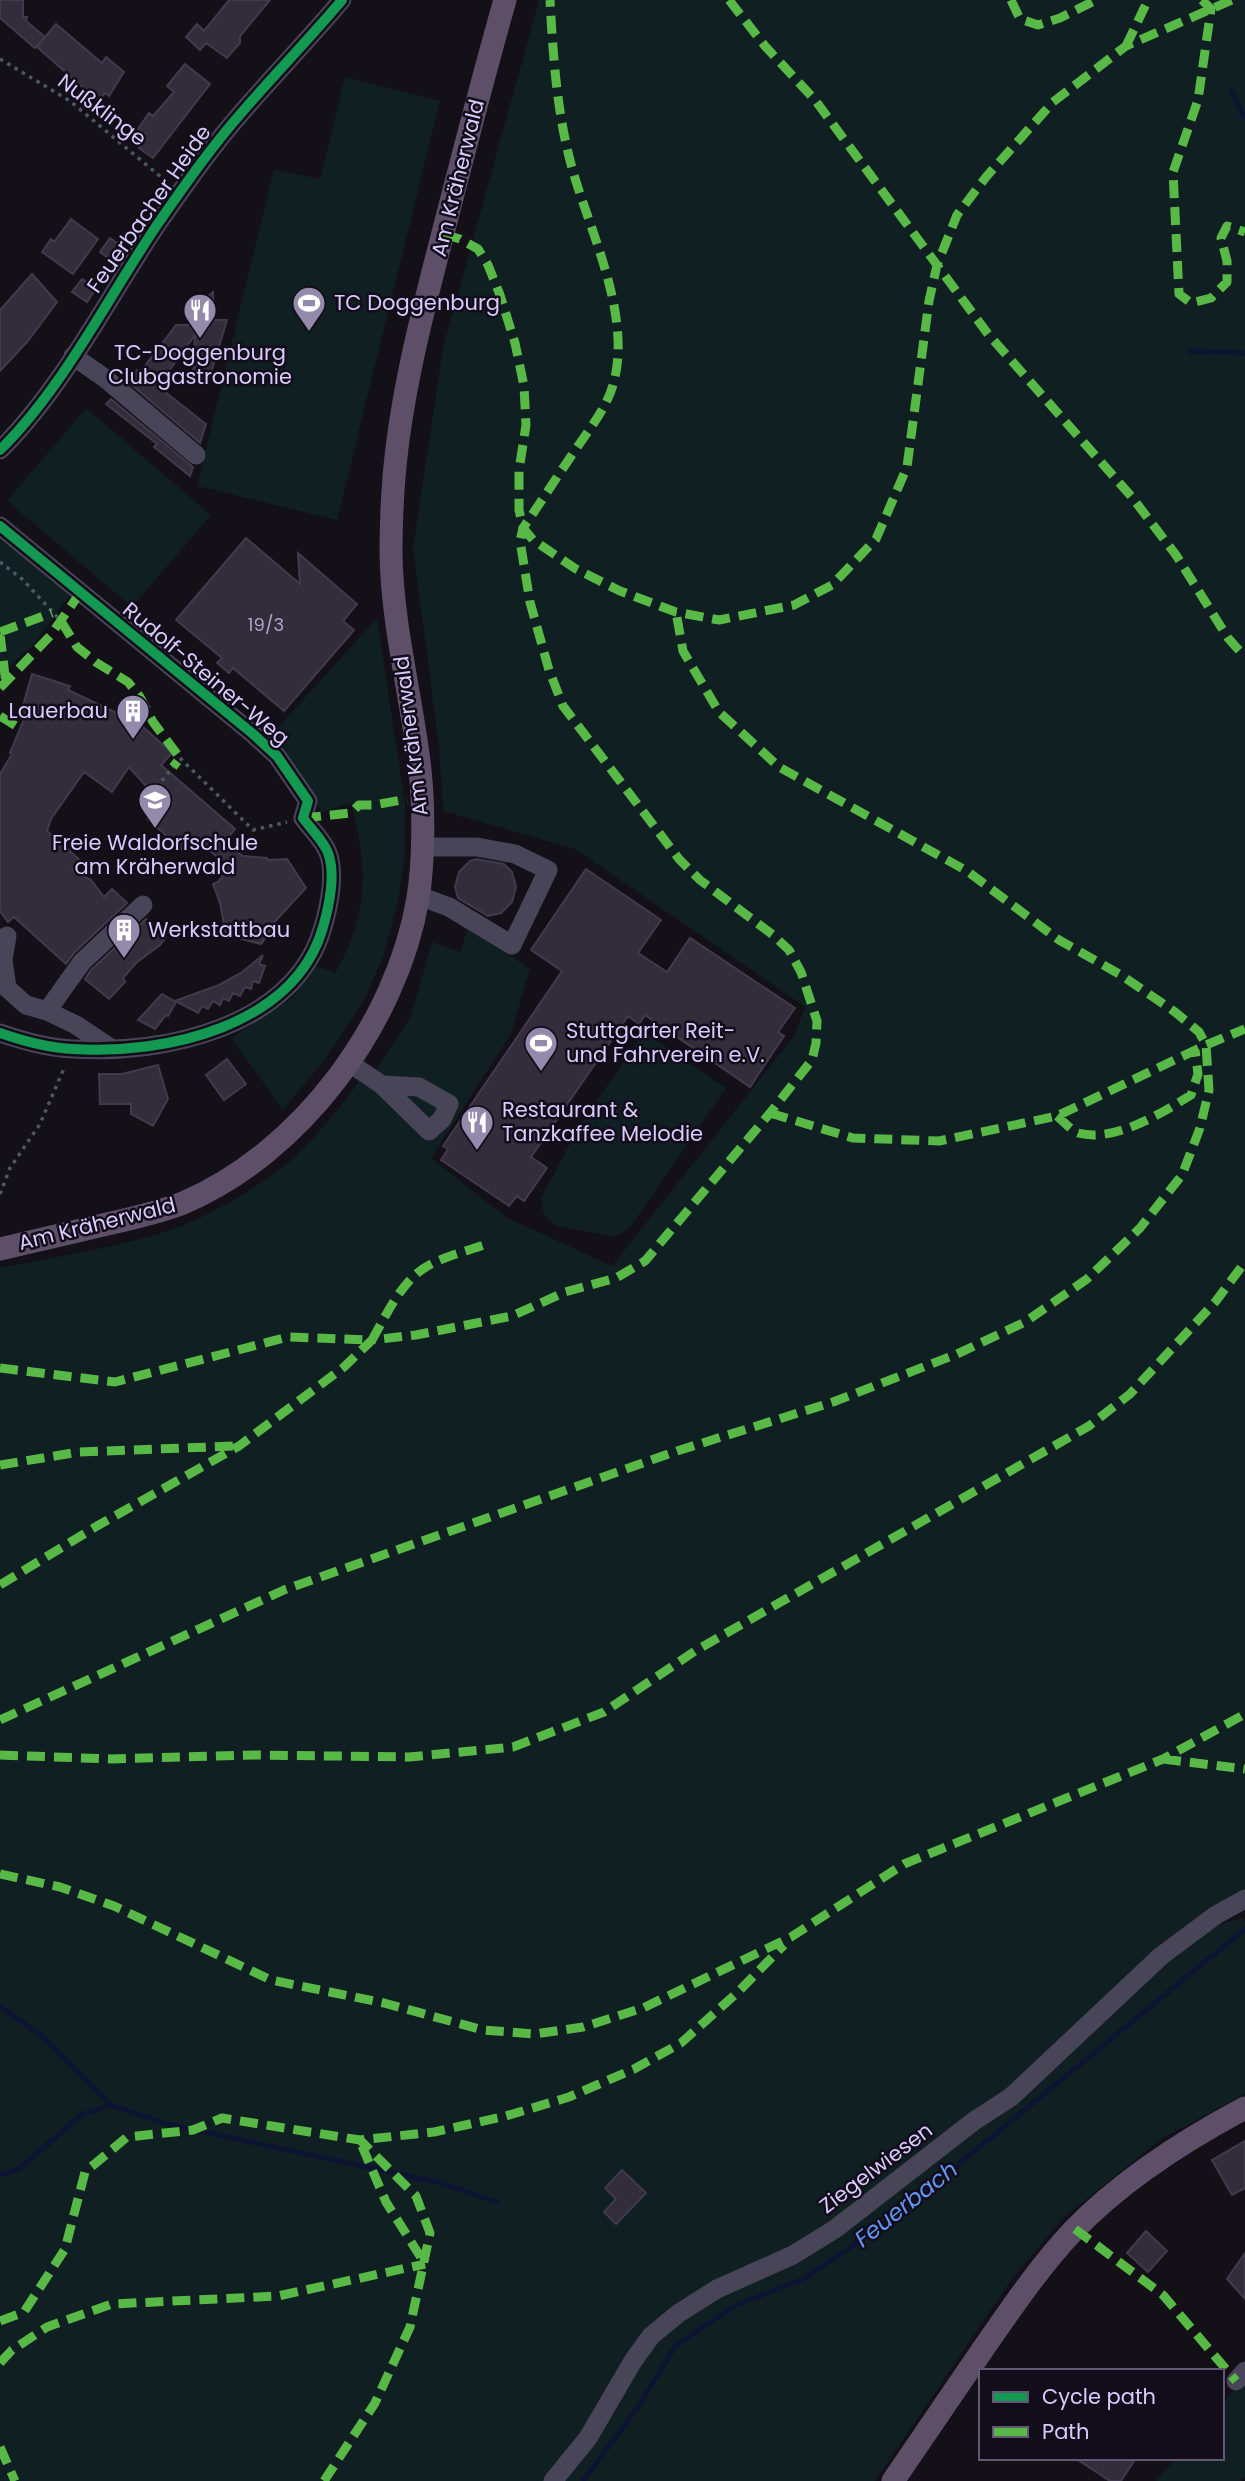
<svg xmlns="http://www.w3.org/2000/svg" width="1245" height="2481" viewBox="0 0 1245 2481" font-family="Poppins,sans-serif">
<rect width="100%" height="100%" fill="#131018"/>
<path fill="#101f22" d="M539,0H1245V1889L1010,2089L833,2222L791,2248L677,2306L544,2481H0V1268C53,1257 109,1249 161,1233C203,1221 271,1181 302,1150C323,1128 342,1105 360,1080L368,1082L411,1016L432,942L461,952L468,925L530,969L511,1034L431,1158L506,1217L612,1266L794,1036L805,1007L575,849L443,811L439,747L413,548L443,348Z
M345,77L440,101L337,520L197,486L274,169L320,179Z
M86,408L211,515L132,607L7,501Z
M0,531L69,596L33,645L0,675Z
M377,618L405,803V856L398,901L383,957L365,999L327,1057L283,1110L231,1038L291,999L317,966L335,973C369,915 368,866 351,803L322,812L274,732Z
M644,1032L726,1088L629,1229L615,1237L556,1226L545,1216L542,1208V1196L580,1125Z
M1243,1918L1245,1923V2094L1161,2139L1063,2218L1010,2282L875,2481H563L659,2338L719,2296L795,2258L1213,1926Z
M1245,2377V2476L1241,2481H1156L1176,2458H1222V2404Z"/>
<g fill="none" stroke-linecap="round" stroke-linejoin="round">
<path stroke="#0d1431" stroke-width="5" d="M1231,90L1245,118
M1190,351L1245,353
M0,2007L41,2035L111,2105
M0,2175L19,2169L81,2115L111,2105L167,2124L441,2183L496,2202
M583,2481L638,2407L676,2345L736,2305L803,2279L888,2222L1245,1929"/>
</g>
<path fill="#322d3a" stroke="#413a4c" stroke-width="2" d="M0,0H23V17H27L26,21L45,37L35,48L0,18Z
M229,0H270L240,36V43L227,58L206,43L200,50L186,37L197,24L204,31Z
M56,24L102,63L106,57L124,72L109,96L105,93L98,101L37,47Z
M185,64L210,84L153,158L139,148L146,139L142,137L145,134L138,129L149,113L153,116L174,92L167,86Z
M71,219L98,239L73,274L42,252L51,239L54,242Z
M110,238L124,248L114,262L100,252Z
M32,274L57,302L27,342L0,371V310Z
M82,279L96,288L87,302L72,292Z
M213,292L214,320H227L209,380L193,378L195,335L166,375L141,371L176,325H196L195,307Z
M137,370L206,424L200,443L127,381Z
M111,399L193,467L190,476L154,447L157,444L106,404Z
M246,538L300,584L298,553L357,604L343,621L354,630L284,711L233,668L229,673L217,663L222,658L176,620Z
M32,674L70,686L68,690L140,724L172,753L161,765L235,829L224,843L243,856L267,858L268,860L287,859L306,888L269,928L271,929L261,944L226,935L220,903L213,884L218,882L230,868L194,837L183,850L147,819L161,803L129,767L112,792L84,772L51,819L47,831L81,861L72,870L91,880L104,897L112,889L127,903L74,953L66,964L14,917L8,922L0,911V774L12,754L10,753L24,719L20,716Z
M476,859L504,864L512,872L516,887L512,902L501,913L488,916L458,898L455,887L459,872L470,861Z
M586,869L661,920L638,953L667,972L690,938L795,1008L778,1032L784,1036L750,1087L645,1015L639,1024L628,1016L531,1157L547,1168L524,1201L517,1196L509,1206L441,1160L448,1149L443,1146L562,971L531,950Z
M146,919L166,937L160,945L136,963L123,978L125,982L109,999L85,979L91,970Z
M263,955L259,964L265,966L259,983L253,981L251,989L245,987L240,996L233,993L229,1001L223,998L220,1005L213,1001L208,1009L202,1006L198,1013L175,1001L219,985L241,973Z
M162,994L176,1002L168,1016L166,1015L155,1029L138,1020Z
M227,1059L246,1084L224,1100L206,1075Z
M158,1065L168,1099L153,1126L131,1114V1104H100L99,1074H122Z
M1245,2141V2188L1232,2195L1212,2160Z
M622,2170L646,2193L616,2224L604,2212L616,2199L605,2188Z
M1146,2231L1167,2251L1148,2272L1127,2253Z
M1245,2253V2299L1227,2279Z
M1075,2458H1136L1121,2481H1110Z"/>
<g fill="none" stroke-linecap="round" stroke-linejoin="round">
<path stroke="#4e5764" stroke-width="3.5" stroke-dasharray="3.5 5" stroke-linecap="butt" d="M0,59L70,101L167,182
M0,562L22,579L61,621
M180,758L253,830L287,822
M151,794L173,767
M0,1194L10,1168L40,1124L65,1066"/>
<path stroke="#494558" stroke-width="19" d="M73,356L106,379L196,455
M0,450C64,387 108,297 159,222C185,185 212,146 243,111C275,74 310,38 342,0
M0,526L253,734L277,756L308,801L303,818C310,828 324,841 328,853C336,873 329,907 323,927C295,1027 163,1055 73,1049C48,1048 23,1041 0,1033
M419,896L449,907L512,945L548,870L515,854L477,847H421
M7,936L3,960L7,988L26,1005L47,1011
M112,1049L76,1025L47,1011L82,962L143,905
M348,1062L382,1085L429,1131L442,1119L449,1104L419,1087L382,1085
M1236,2381L1245,2371
M553,2481L588,2438L633,2361L651,2336L679,2313L717,2289L793,2255L835,2229L974,2121L1011,2097L1161,1956L1216,1915L1245,1899"/>
<path stroke="#5e4f69" stroke-width="23" d="M0,1249C34,1241 69,1233 103,1225C129,1219 158,1213 183,1203C301,1153 397,1023 418,898C424,861 424,807 420,770C412,698 392,626 391,553C391,528 392,502 394,477C401,394 422,314 443,233C463,155 483,77 505,0
M893,2481C923,2437 953,2393 983,2349C1011,2309 1039,2267 1073,2231C1122,2180 1183,2141 1245,2108"/>
<path stroke="#58b947" stroke-width="9" stroke-dasharray="18 9" stroke-linecap="butt" d="M729,0L765,46L815,100L988,334L1131,496L1176,555L1228,638L1245,657
M1011,0L1020,19L1038,25L1060,18L1096,0
M1202,0L1211,9L1198,100L1173,172L1179,294L1191,303L1211,298L1227,282V261L1221,238L1227,226L1245,232
M1126,46L1148,0
M443,234L460,239L478,249L488,265L500,295L515,343L524,386L526,425L519,470V510L523,528L533,540L576,569L620,591L676,612L719,620L794,605L832,585L876,539L907,467L929,301L937,265L957,215L986,177L1053,102L1126,46L1232,0
M61,621L77,647L97,663L128,682L140,697L153,722L180,758L173,767
M0,632L52,613
M0,634L6,684
M0,688L50,636L80,593
M0,716L21,729
M303,818L351,813L359,805H374L407,799
M770,1113L853,1138L939,1141L1057,1116L1206,1045L1245,1029
M1057,1116C1063,1121 1071,1130 1078,1133C1114,1143 1162,1113 1191,1095L1198,1074L1195,1050
M0,1368L115,1382L288,1337L372,1340C384,1319 396,1293 414,1276C432,1259 461,1253 484,1245
M0,1465L79,1452L236,1446
M0,1585L97,1526L239,1446L344,1367L372,1340L416,1335L512,1316L565,1292L616,1278L645,1261L770,1113L812,1060L816,1043L817,1021L801,972L789,950L773,935L700,880L679,859L563,706L549,670L530,602L520,541L523,528C541,502 558,475 576,449C590,428 606,409 613,385C633,317 590,232 572,168C557,114 553,56 550,0
M0,1720L284,1590L677,1451L833,1402L957,1354L1025,1322L1087,1279L1140,1228L1182,1175L1200,1128L1209,1090L1206,1045L1199,1032L1175,1012L1121,975L1059,940L967,871L779,767L719,712L683,651L676,612
M0,1755L112,1759L256,1755L409,1757L513,1747L604,1712L695,1651L1089,1426L1130,1394L1216,1301L1245,1262
M1163,1759L1245,1769
M0,1874L60,1887L114,1906L271,1980L384,2003L483,2030L535,2034L583,2027L643,2008L791,1937L904,1864L1163,1759L1245,1714
M362,2146L386,2202L425,2264
M1075,2229L1163,2295L1236,2381
M0,2321L24,2312L65,2249L85,2172L127,2137L193,2130L222,2118L360,2140L434,2132L506,2116L569,2097L634,2069L681,2043L737,1993L784,1945
M0,2363L12,2350L47,2327L112,2304L278,2296L425,2264
M0,2447L15,2481
M324,2481L375,2403L410,2327L430,2233L416,2196L360,2140"/>
<defs>
<path id="cycleway" d="M0,450C64,387 108,297 159,222C185,185 212,146 243,111C275,74 310,38 342,0
M0,526L253,734L277,756L308,801L303,818C310,828 324,841 328,853C336,873 329,907 323,927C295,1027 163,1055 73,1049C48,1048 23,1041 0,1033"/>
</defs>
<use href="#cycleway" stroke="#120c1b" stroke-width="15"/>
<use href="#cycleway" stroke="#139951" stroke-width="10"/>
</g>
<defs>
<symbol id="stadium-pin" viewBox="-11 -11 22 30"><path d="M0 17L-7.5 6A9.5 9.5 0 1 1 7.5 6Z" fill="#948aac" stroke="#120c1b"/><path d="M0-5a6.5 5 0 1 0 0 10a6.5 5 0 1 0 0-10ZM-3.5-1.8h7v3.6h-7Z" fill="#fff"/></symbol>
<symbol id="restaurant-pin" viewBox="-11 -11 22 30"><path d="M0 17L-7.5 6A9.5 9.5 0 1 1 7.5 6Z" fill="#948aac" stroke="#120c1b"/><path d="M-5-6h1v4h1v-4h1v4h1v-4h1v5L-1.5 .5V6h-2V.5L-5-1ZM5-6V6H3V1.5H1.5Q1.5-4 5-6Z" fill="#fff"/></symbol>
<symbol id="building-pin" viewBox="-11 -11 22 30"><path d="M0 17L-7.5 6A9.5 9.5 0 1 1 7.5 6Z" fill="#948aac" stroke="#120c1b"/><path d="M-4-6H4V6H1V3H-1V6H-4ZM-2.5-4.3h1.7v1.8h-1.7ZM.8-4.3h1.7v1.8H.8ZM-2.5-1h1.7V.8h-1.7ZM.8-1h1.7V.8H.8Z" fill="#fff"/></symbol>
<symbol id="school-pin" viewBox="-11 -11 22 30"><path d="M0 17L-7.5 6A9.5 9.5 0 1 1 7.5 6Z" fill="#948aac" stroke="#120c1b"/><path d="M0-5L7-2L0 1L-7-2ZM-4 1L0 2.5L4 1V4Q0 6-4 4Z" fill="#fff"/></symbol>
</defs>
<g fill-rule="evenodd">
<use href="#stadium-pin" x="290" y="284" width="38" height="52"/>
<use href="#restaurant-pin" x="181" y="291" width="38" height="52"/>
<use href="#building-pin" x="114" y="692" width="38" height="52"/>
<use href="#school-pin" x="136" y="781" width="38" height="52"/>
<use href="#building-pin" x="105" y="911" width="38" height="52"/>
<use href="#stadium-pin" x="522" y="1024" width="38" height="52"/>
<use href="#restaurant-pin" x="458" y="1103" width="38" height="52"/>
</g>
<g text-anchor="middle" stroke-width="5" stroke-linejoin="round" paint-order="stroke">
<g font-size="18" fill="#afa4cb">
<text x="266" y="631">19/3</text>
</g>
<g font-size="21" fill="#d9cbfb" stroke="#120c1b">
<text transform="translate(102 110) rotate(37)" y="7">Nußklinge</text>
<text transform="translate(458 178) rotate(-76)" y="7">Am Kräherwald</text>
<text transform="translate(149 209) rotate(-55)" y="7">Feuerbacher Heide</text>
<text transform="translate(206 674) rotate(40)" y="7">Rudolf-Steiner-Weg</text>
<text transform="translate(411 736) rotate(-97)" y="7">Am Kräherwald</text>
<text transform="translate(97 1224) rotate(-14)" y="7">Am Kräherwald</text>
<text transform="translate(876 2168) rotate(-37)" y="7">Ziegelwiesen</text>
</g>
<g font-size="21" fill="#d9cbfb" stroke="#120c1b" text-anchor="start">
<text x="334" y="310">TC Doggenburg</text>
<text x="200" y="360" text-anchor="middle">TC-Doggenburg<tspan x="200" dy="24">Clubgastronomie</tspan></text>
<text x="108" y="718" text-anchor="end">Lauerbau</text>
<text x="155" y="850" text-anchor="middle">Freie Waldorfschule<tspan x="155" dy="24">am Kräherwald</tspan></text>
<text x="148" y="937">Werkstattbau</text>
<text x="566" y="1038">Stuttgarter Reit-<tspan x="566" dy="24">und Fahrverein e.V.</tspan></text>
<text x="502" y="1117">Restaurant &amp;<tspan x="502" dy="24">Tanzkaffee Melodie</tspan></text>
</g>
<g font-size="23" font-style="italic" fill="#6296f2" stroke="#120c1b">
<text transform="translate(906 2204) rotate(-38)" y="8">Feuerbach</text>
</g>
</g>
<rect x="979" y="2369" width="245" height="91" fill="#120c1b" stroke="#625875" stroke-width="2"/>
<rect x="993" y="2392" width="35" height="10" fill="#139951" stroke="#625875" stroke-width="2"/>
<text x="1042" y="2404" font-size="21" fill="#d9cbfb">Cycle path</text>
<rect x="993" y="2427" width="35" height="10" fill="#58b947" stroke="#625875" stroke-width="2"/>
<text x="1042" y="2439" font-size="21" fill="#d9cbfb">Path</text>
</svg>
